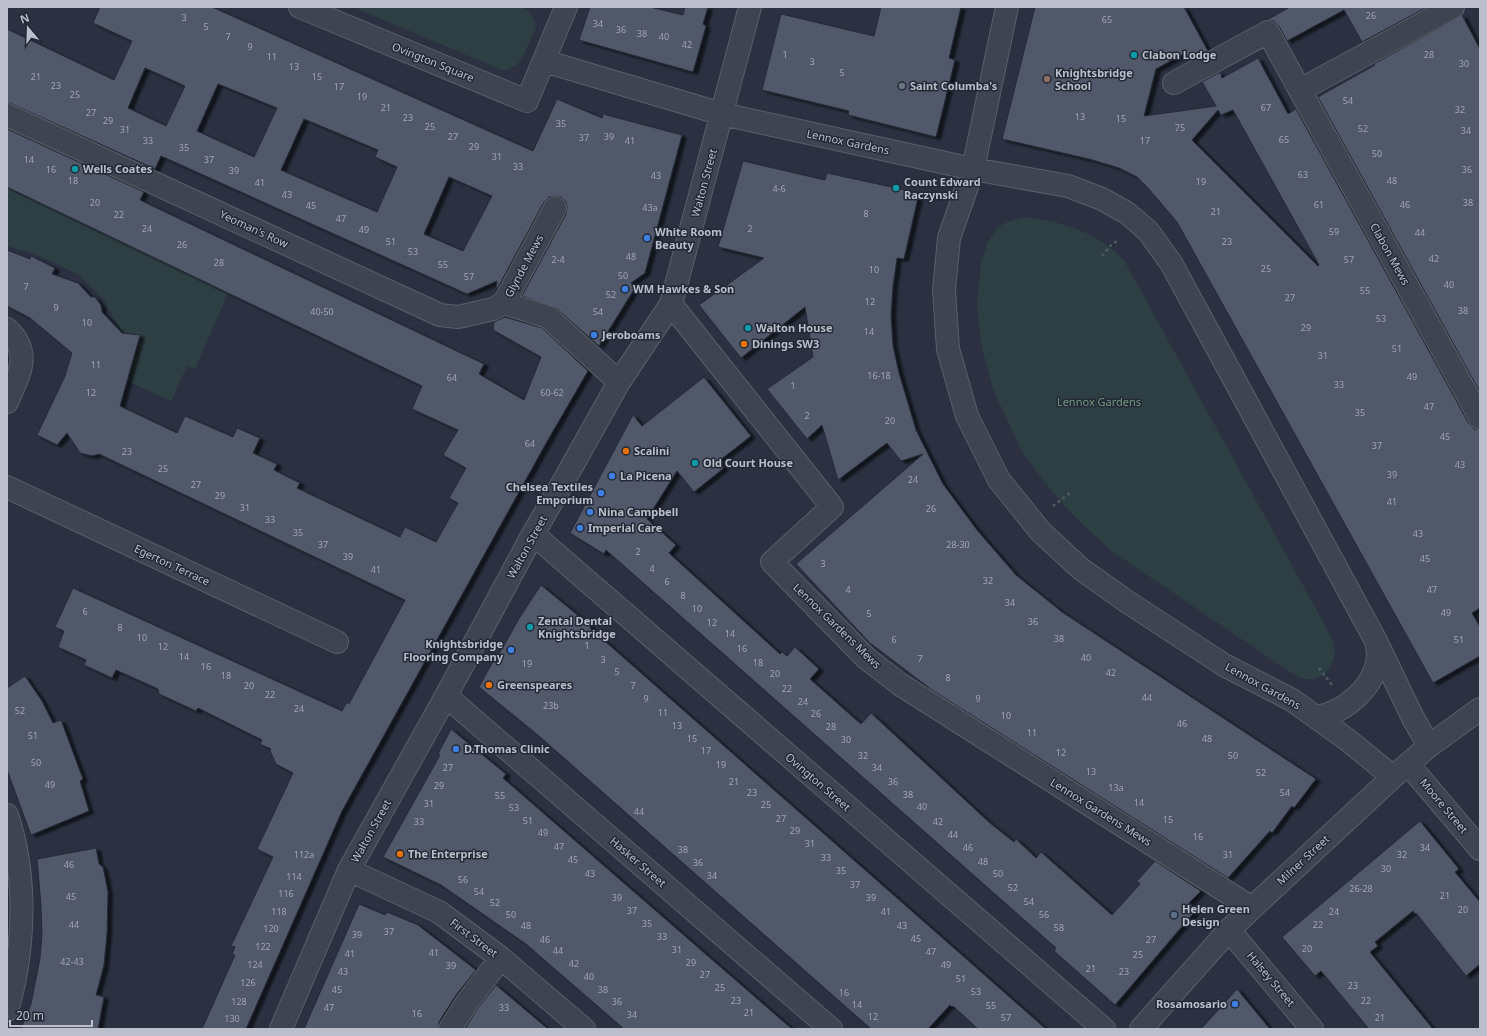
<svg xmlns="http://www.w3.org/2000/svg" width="1487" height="1036" viewBox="0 0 1487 1036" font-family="'Noto Sans',sans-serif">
<defs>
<filter id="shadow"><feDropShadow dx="4.5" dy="2.5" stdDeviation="1" flood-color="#0009"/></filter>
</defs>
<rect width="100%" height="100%" fill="#2b3141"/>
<path fill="#2e3f43" d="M353,7H521C531,11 534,18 536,28L521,60C516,67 511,69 502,70Z
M7,187L228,293L195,369L187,366L171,401L127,381L126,354H138L137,335L122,333L103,299L79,275L46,259L32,253L7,246Z
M1023,217C1063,222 1097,231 1125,262L1333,640C1339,658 1328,682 1306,679C1299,678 1293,673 1287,670L1110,550L1071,513L1042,479L1024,455L994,392L983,352L979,328L977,304L981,262L987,244L997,228L1005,223Z"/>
<path fill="#515869" stroke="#252b38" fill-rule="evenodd" filter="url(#shadow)" d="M100,7H212L533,151L557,99L602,118L603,114L682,135L645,273L631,283L635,288L599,346L556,308L522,296L566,214L567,207L566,202L561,197L554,196L549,197L544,202L496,291L497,281L467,294L161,156L155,169L12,104L7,103V29L114,80L132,41L93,23ZM145,68L185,86L166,126L128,108ZM218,84L277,108L254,157L197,131ZM304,119L378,150L375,157L397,167L377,212L281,170ZM449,177L492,196L463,251L424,234Z
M590,7H650L683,15L685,7H708L703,24L706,26L693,72L579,40Z
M881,7H961L949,58L955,60L936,137L848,115L849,111L762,90L781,14L874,36Z
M1035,7H1184L1208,51L1190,60L1185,53L1156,69L1144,116L1216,106L1202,82L1220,72L1222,78L1258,58L1288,114L1296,109L1469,424L1474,429L1480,430V608L1472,613L1480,627V656L1433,683L1177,222L1148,188L1137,177L1119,168L1089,159L1002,139ZM1218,110L1221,115L1233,110L1319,265L1318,266L1192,140Z
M1290,7H1427L1362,42L1344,10L1287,41L1279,26L1274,21L1267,20Z
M1462,15L1480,49V392L1318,97L1375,65L1374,64Z
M7,129L144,192L140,200L484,364L479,374L524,400L541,357L493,330L494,322L505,317L542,328L588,371L549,438L342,811L246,1029H202L235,955L232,954L235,947L231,946L273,857L257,849L293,773L276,764L270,751L271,749L260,744L262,740L198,708L196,711L159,694L158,689L116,670L112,678L84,665L86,660L58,647L64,631L55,627L73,588L342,711L347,702L349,704L405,600L99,454L92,456L80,453L67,433L57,445L37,435L65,376L72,353L30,318L7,306V250L30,259L31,256L55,268L52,274L78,283L91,297H95L101,305L102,312L122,333L140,335L120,406L177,433L185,416L233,437L237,428L260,438L253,453L277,464L274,470L300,483L297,488L400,537L405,527L436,542L458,503L449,498L466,468L443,455L458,430L412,409L422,386L7,187Z
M743,161L825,180L827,173L919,193L904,259L897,258L893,286L891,315L893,346L899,373L916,430L943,484L977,530L1016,575L1062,612L1316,779L1294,808L1292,806L1272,833L1270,831L1228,878L932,690L870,643L796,564L923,454L901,461L887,443L838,480L822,425L807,439L767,389L813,357L805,307L741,358L699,305L764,258L718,247Z
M704,377L751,436L719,461L724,468L694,492L677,471L647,519L676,545L669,553L780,654L782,652L787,656L795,647L819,669L810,679L861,724L871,713L990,823L1014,842L1016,839L1036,858L1041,852L1112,915L1140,884L1137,881L1155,861L1201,891L1189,903L1197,909L1115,1005L1054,951L1056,948L606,550L604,554L570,533L633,415L642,426Z
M541,585L591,626L590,628L665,694L1046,1029H978L953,1006L952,1007L950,1005L928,1029H871L539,736L479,687L498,652L499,654L520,617Z
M25,676L42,701L53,723L61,720L83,779L80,781L89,811L31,835L7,770V688Z
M451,729L506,774L503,778L792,1029H624L526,944L441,885L383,857L440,755L438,754Z
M1420,821L1459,869L1455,872L1480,902V964L1466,976L1416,913L1415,914L1413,911L1375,942L1378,946L1370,952L1433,1029H1369L1321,971L1315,976L1282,937Z
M96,848L99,864L103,867L108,892L107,934L104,965L96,995L104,997L98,1029H21L31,1004L40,958L42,935L41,906L37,859Z
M359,904L385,915L387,912L418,925L476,970L456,995L439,1022L438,1029H304Z
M496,985L548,1029H465L477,1009Z
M1237,989L1270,1029H1201Z"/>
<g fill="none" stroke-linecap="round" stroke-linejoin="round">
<defs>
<path id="minor" d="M300,7L527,101L566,7
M1007,7L973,169L949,238L944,290L948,349L967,416L999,480L1041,532L1081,569L1126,601L1224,665L1292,700L1349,741L1393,777
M544,61L722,114L973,169L1068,186L1102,199L1127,213L1148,231L1171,263L1376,641L1413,718L1429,746
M1174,83L1268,32L1480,418
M1300,90L1453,7
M7,115L440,315L458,317L493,309L504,303
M504,303L548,317L619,382
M504,303L555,208
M671,304L832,507L772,562L866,658L901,685L1252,908
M7,329C33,354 19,374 7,402
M7,487L337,642
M533,534L1104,1029
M446,696L831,1029
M1317,717C1346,712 1376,686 1378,655C1378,651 1377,646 1376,642
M1408,764L1480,849
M7,815C25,868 25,929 14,983C12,992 10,1001 7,1010
M349,870L439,912L501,958L584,1029
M1229,930L1312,1029
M281,1029L349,870L446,696L533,534L562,484L619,382L671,304L750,7
M450,1029L467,1002L501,958
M1141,1029L1229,930L1252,908L1393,777L1429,746L1480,709"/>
</defs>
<use href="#minor" stroke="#5a5f6b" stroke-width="24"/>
<path stroke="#4d5b61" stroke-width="2.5" stroke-dasharray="3 3" stroke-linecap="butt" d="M1102,256L1111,245L1119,240
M1053,506L1070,493
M1319,668L1332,685"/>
<use href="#minor" stroke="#3f4451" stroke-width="22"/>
</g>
<g fill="#0f9aa8" stroke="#232936" stroke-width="1.5">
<circle cx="1134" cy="55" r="4"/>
<circle cx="75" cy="169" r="4"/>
<circle cx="896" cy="188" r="4"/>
<circle cx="748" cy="328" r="4"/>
<circle cx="695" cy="463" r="4"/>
<circle cx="530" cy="627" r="4"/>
</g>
<circle fill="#8d6e63" stroke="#232936" stroke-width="1.5" cx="1047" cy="79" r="4"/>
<circle fill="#6b7280" stroke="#232936" stroke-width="1.5" cx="902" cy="86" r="4"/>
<g fill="#3f7fe0" stroke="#232936" stroke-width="1.5">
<circle cx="647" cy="238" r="4"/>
<circle cx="625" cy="289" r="4"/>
<circle cx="594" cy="335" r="4"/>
<circle cx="612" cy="476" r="4"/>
<circle cx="601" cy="493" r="4"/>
<circle cx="590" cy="512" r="4"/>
<circle cx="580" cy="528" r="4"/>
<circle cx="511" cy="650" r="4"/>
<circle cx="456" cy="749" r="4"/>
<circle cx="1235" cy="1004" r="4"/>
</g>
<g fill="#e8710a" stroke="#232936" stroke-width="1.5">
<circle cx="744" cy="344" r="4"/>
<circle cx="626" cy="451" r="4"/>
<circle cx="489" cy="685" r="4"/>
<circle cx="400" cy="854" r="4"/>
</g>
<circle fill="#5c6f8a" stroke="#232936" stroke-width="1.5" cx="1174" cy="915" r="4"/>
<g text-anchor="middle" stroke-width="3" stroke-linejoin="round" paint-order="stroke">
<g font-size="9" fill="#a1a5b2">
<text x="1371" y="19">26</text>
<text x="184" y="21">3</text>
<text x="1107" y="23">65</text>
<text x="598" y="27">34</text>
<text x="206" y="30">5</text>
<text x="621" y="33">36</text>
<text x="642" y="37">38</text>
<text x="228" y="40">7</text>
<text x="664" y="40">40</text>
<text x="687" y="48">42</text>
<text x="250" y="50">9</text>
<text x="785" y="58">1</text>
<text x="1429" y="58">28</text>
<text x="272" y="60">11</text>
<text x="812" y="65">3</text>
<text x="1464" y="67">30</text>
<text x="294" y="70">13</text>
<text x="842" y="76">5</text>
<text x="36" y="80">21</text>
<text x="317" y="80">15</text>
<text x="56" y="89">23</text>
<text x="339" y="90">17</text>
<text x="75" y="98">25</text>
<text x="362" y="100">19</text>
<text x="1348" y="104">54</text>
<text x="386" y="111">21</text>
<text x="1266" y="111">67</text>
<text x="1460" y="113">32</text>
<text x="91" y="116">27</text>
<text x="1080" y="120">13</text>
<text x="408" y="121">23</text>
<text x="1121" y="122">15</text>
<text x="108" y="124">29</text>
<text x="561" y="127">35</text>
<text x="430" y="130">25</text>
<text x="1180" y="131">75</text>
<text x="1363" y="132">52</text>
<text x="125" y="133">31</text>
<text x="1466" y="134">34</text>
<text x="453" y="140">27</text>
<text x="609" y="140">39</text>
<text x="584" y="141">37</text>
<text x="1284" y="143">65</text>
<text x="148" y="144">33</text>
<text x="630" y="144">41</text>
<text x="1145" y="144">17</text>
<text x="474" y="150">29</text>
<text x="184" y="151">35</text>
<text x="1377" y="157">50</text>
<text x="497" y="160">31</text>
<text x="29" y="163">14</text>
<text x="209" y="163">37</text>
<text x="518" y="170">33</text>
<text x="51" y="173">16</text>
<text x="1467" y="173">36</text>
<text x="234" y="174">39</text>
<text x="1303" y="178">63</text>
<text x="656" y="179">43</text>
<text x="73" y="184">18</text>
<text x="1392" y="184">48</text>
<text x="1201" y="185">19</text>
<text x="260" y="186">41</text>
<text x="779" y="192">4-6</text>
<text x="287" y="198">43</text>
<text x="95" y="206">20</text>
<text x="1468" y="206">38</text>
<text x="1319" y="208">61</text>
<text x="1405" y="208">46</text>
<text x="311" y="209">45</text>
<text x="650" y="211">43a</text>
<text x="1216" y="215">21</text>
<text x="866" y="217">8</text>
<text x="119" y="218">22</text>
<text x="341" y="222">47</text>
<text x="147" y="232">24</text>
<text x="750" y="232">2</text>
<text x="364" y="233">49</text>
<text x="1334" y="235">59</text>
<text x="1420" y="236">44</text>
<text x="391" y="245">51</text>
<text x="1227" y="245">23</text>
<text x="182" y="248">26</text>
<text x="413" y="255">53</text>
<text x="631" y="260">48</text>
<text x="1434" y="262">42</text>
<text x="558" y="263">2-4</text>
<text x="1349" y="263">57</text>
<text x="219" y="266">28</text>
<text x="443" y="268">55</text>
<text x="1266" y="272">25</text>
<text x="874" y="273">10</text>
<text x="623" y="279">50</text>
<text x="469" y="280">57</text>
<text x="1449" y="288">40</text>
<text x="26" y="290">7</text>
<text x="1365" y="294">55</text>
<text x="611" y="298">52</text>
<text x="1290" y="301">27</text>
<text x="870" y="305">12</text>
<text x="56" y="311">9</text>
<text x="1463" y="314">38</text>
<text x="322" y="315">40-50</text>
<text x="598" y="315">54</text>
<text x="1381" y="322">53</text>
<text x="87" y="326">10</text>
<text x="1306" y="331">29</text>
<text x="869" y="335">14</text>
<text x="1397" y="352">51</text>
<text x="1323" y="359">31</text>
<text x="96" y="368">11</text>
<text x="879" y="379">16-18</text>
<text x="1412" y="380">49</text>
<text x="452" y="381">64</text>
<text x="1339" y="388">33</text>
<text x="793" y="389">1</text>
<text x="91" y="396">12</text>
<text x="552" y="396">60-62</text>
<text x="1429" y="410">47</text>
<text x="1360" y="416">35</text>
<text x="807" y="419">2</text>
<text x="890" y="424">20</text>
<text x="1445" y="440">45</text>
<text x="530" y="447">64</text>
<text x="1377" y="449">37</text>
<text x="127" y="455">23</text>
<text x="1460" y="468">43</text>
<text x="163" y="472">25</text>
<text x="1392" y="478">39</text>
<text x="913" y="483">24</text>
<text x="196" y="488">27</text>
<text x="220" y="499">29</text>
<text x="1392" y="505">41</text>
<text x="245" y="511">31</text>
<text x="931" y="512">26</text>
<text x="270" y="523">33</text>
<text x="298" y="536">35</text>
<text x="1418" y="537">43</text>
<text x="323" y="548">37</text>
<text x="958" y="548">28-30</text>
<text x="638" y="555">2</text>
<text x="348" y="560">39</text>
<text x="1425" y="562">45</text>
<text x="823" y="567">3</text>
<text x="652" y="572">4</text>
<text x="376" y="573">41</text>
<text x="988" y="584">32</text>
<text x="667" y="585">6</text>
<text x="848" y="593">4</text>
<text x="1432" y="593">47</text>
<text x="683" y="599">8</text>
<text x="1010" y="606">34</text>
<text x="697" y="612">10</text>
<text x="85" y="615">6</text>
<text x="1446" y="616">49</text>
<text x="869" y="617">5</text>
<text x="1033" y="625">36</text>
<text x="712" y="626">12</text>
<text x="120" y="631">8</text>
<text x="730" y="637">14</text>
<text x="142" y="641">10</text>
<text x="1059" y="642">38</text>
<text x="894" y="643">6</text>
<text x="1459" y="643">51</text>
<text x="587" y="649">1</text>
<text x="163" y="650">12</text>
<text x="742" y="652">16</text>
<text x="184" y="660">14</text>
<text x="1086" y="661">40</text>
<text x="920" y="662">7</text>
<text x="603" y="663">3</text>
<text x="758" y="666">18</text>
<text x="527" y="667">19</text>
<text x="206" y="670">16</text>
<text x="617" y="675">5</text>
<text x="1111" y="676">42</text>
<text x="775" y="677">20</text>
<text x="226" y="679">18</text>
<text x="948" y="681">8</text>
<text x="249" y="689">20</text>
<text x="633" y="689">7</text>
<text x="787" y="692">22</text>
<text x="270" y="698">22</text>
<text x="1147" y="701">44</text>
<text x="646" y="702">9</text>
<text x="978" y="702">9</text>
<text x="803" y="705">24</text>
<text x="551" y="709">23b</text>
<text x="299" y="712">24</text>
<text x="20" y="714">52</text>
<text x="663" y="716">11</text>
<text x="816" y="717">26</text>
<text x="1006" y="719">10</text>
<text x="1182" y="727">46</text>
<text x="677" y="729">13</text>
<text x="831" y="730">28</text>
<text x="1032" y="736">11</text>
<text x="33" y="739">51</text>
<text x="692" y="742">15</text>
<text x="1207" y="742">48</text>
<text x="846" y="743">30</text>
<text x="706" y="754">17</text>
<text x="1061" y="756">12</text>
<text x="863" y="759">32</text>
<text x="1233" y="759">50</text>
<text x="36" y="766">50</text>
<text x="721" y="768">19</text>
<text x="448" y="771">27</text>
<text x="877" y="771">34</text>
<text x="1091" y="775">13</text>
<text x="1261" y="776">52</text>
<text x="734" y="785">21</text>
<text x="893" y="785">36</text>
<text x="50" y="788">49</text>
<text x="439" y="789">29</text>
<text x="1116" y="791">13a</text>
<text x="752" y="796">23</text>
<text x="1285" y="796">54</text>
<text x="908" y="798">38</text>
<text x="500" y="799">55</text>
<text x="1139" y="806">14</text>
<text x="429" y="807">31</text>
<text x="766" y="808">25</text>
<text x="922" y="810">40</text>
<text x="514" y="811">53</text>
<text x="639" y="815">44</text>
<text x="781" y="822">27</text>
<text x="1168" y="823">15</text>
<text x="528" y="824">51</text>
<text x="419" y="825">33</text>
<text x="938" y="825">42</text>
<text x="795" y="834">29</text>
<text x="543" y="836">49</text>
<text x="953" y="838">44</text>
<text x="1198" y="840">16</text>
<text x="810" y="847">31</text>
<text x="559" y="850">47</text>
<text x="968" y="851">46</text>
<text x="1425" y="851">34</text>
<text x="683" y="853">38</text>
<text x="304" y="858">112a</text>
<text x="1228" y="858">31</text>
<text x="1402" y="858">32</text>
<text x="826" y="861">33</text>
<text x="573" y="863">45</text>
<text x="983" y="865">48</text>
<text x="698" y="866">36</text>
<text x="69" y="868">46</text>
<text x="1386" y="872">30</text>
<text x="841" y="874">35</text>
<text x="590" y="877">43</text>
<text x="998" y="877">50</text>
<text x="712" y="879">34</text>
<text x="294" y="880">114</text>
<text x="463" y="883">56</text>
<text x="855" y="888">37</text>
<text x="1013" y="891">52</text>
<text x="1361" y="892">26-28</text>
<text x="479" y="895">54</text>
<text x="286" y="897">116</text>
<text x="1445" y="899">21</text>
<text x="71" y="900">45</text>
<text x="617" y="901">39</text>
<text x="871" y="901">39</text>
<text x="1029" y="905">54</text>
<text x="495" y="906">52</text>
<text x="1463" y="913">20</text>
<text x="632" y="914">37</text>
<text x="279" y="915">118</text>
<text x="886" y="915">41</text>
<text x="1334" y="915">24</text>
<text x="511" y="918">50</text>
<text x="1044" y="918">56</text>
<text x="647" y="927">35</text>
<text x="74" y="928">44</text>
<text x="1318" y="928">22</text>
<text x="526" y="929">48</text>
<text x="902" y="929">43</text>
<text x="1059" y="931">58</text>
<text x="271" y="932">120</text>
<text x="389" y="935">37</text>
<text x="357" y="938">39</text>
<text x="662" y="940">33</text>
<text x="916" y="942">45</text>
<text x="545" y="943">46</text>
<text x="1151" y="943">27</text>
<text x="263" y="950">122</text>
<text x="1307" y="952">20</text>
<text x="677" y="953">31</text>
<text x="558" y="954">44</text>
<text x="931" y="955">47</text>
<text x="434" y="956">41</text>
<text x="350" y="957">41</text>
<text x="1138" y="958">25</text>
<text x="72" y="965">42-43</text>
<text x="691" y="966">29</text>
<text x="574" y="967">42</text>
<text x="255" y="968">124</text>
<text x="946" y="968">49</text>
<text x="451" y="969">39</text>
<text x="1091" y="972">21</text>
<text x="343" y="975">43</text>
<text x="1124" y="975">23</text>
<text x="705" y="978">27</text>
<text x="589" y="980">40</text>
<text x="961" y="982">51</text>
<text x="248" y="986">126</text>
<text x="1353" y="989">23</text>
<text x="720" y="991">25</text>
<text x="337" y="993">45</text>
<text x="603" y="993">38</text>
<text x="976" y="995">53</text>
<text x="844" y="996">16</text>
<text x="736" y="1004">23</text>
<text x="1366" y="1004">22</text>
<text x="239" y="1005">128</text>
<text x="617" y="1005">36</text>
<text x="857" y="1008">14</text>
<text x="991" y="1009">55</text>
<text x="329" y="1011">47</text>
<text x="504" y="1011">33</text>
<text x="749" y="1016">21</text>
<text x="417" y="1017">16</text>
<text x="632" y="1018">34</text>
<text x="873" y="1020">12</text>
<text x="1006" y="1021">57</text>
<text x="1380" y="1021">21</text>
<text x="232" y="1022">130</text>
</g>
<g font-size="11" font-weight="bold" fill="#bcbfcb" stroke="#232936" text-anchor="start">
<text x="1142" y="59">Clabon Lodge</text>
<text x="1055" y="77">Knightsbridge<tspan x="1055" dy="13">School</tspan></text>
<text x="910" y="90">Saint Columba's</text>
<text x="83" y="173">Wells Coates</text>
<text x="904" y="186">Count Edward<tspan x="904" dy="13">Raczynski</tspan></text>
<text x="655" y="236">White Room<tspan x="655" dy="13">Beauty</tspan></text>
<text x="633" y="293">WM Hawkes &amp; Son</text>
<text x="756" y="332">Walton House</text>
<text x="602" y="339">Jeroboams</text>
<text x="752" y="348">Dinings SW3</text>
<text x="634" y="455">Scalini</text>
<text x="703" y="467">Old Court House</text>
<text x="620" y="480">La Picena</text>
<text x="593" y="491" text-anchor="end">Chelsea Textiles<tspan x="593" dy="13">Emporium</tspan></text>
<text x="598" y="516">Nina Campbell</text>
<text x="588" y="532">Imperial Care</text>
<text x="538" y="625">Zental Dental<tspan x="538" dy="13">Knightsbridge</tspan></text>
<text x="503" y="648" text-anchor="end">Knightsbridge<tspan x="503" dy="13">Flooring Company</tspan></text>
<text x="497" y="689">Greenspeares</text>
<text x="464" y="753">D.Thomas Clinic</text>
<text x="408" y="858">The Enterprise</text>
<text x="1182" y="913">Helen Green<tspan x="1182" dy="13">Design</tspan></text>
<text x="1227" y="1008" text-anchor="end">Rosamosario</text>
</g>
<g font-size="11" fill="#bcbfcb" stroke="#232936">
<text transform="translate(433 62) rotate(22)" y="4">Ovington Square</text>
<text transform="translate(848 142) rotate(12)" y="4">Lennox Gardens</text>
<text transform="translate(704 183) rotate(-75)" y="4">Walton Street</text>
<text transform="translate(254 229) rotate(25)" y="4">Yeoman's Row</text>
<text transform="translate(1390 254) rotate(61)" y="4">Clabon Mews</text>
<text transform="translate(524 266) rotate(-62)" y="4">Glynde Mews</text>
<text transform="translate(527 547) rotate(-61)" y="4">Walton Street</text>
<text transform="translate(172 565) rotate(25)" y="4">Egerton Terrace</text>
<text transform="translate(837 626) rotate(44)" y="4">Lennox Gardens Mews</text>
<text transform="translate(1263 686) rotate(29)" y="4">Lennox Gardens</text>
<text transform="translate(818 782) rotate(41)" y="4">Ovington Street</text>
<text transform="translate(1444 806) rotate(50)" y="4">Moore Street</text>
<text transform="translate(1101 812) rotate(32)" y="4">Lennox Gardens Mews</text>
<text transform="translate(371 831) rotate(-61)" y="4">Walton Street</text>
<text transform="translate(1303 860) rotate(-43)" y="4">Milner Street</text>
<text transform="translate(638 862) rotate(41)" y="4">Hasker Street</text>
<text transform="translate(474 938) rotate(37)" y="4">First Street</text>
<text transform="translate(1271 979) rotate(50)" y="4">Halsey Street</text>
</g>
<g font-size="11" fill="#769982" stroke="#232936">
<text x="1099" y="406">Lennox Gardens</text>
</g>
</g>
<rect width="1487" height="1036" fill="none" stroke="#bcbfcb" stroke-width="16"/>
<g transform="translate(28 28) rotate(341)" stroke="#232936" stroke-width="3" paint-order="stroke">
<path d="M0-3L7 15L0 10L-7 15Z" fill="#bcbfcb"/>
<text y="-6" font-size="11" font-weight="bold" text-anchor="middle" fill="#bcbfcb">N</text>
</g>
<path d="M10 1020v6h82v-6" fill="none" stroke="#bcbfcb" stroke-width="2"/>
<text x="16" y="1020" font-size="12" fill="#bcbfcb" stroke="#232936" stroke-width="3" paint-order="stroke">20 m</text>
</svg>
